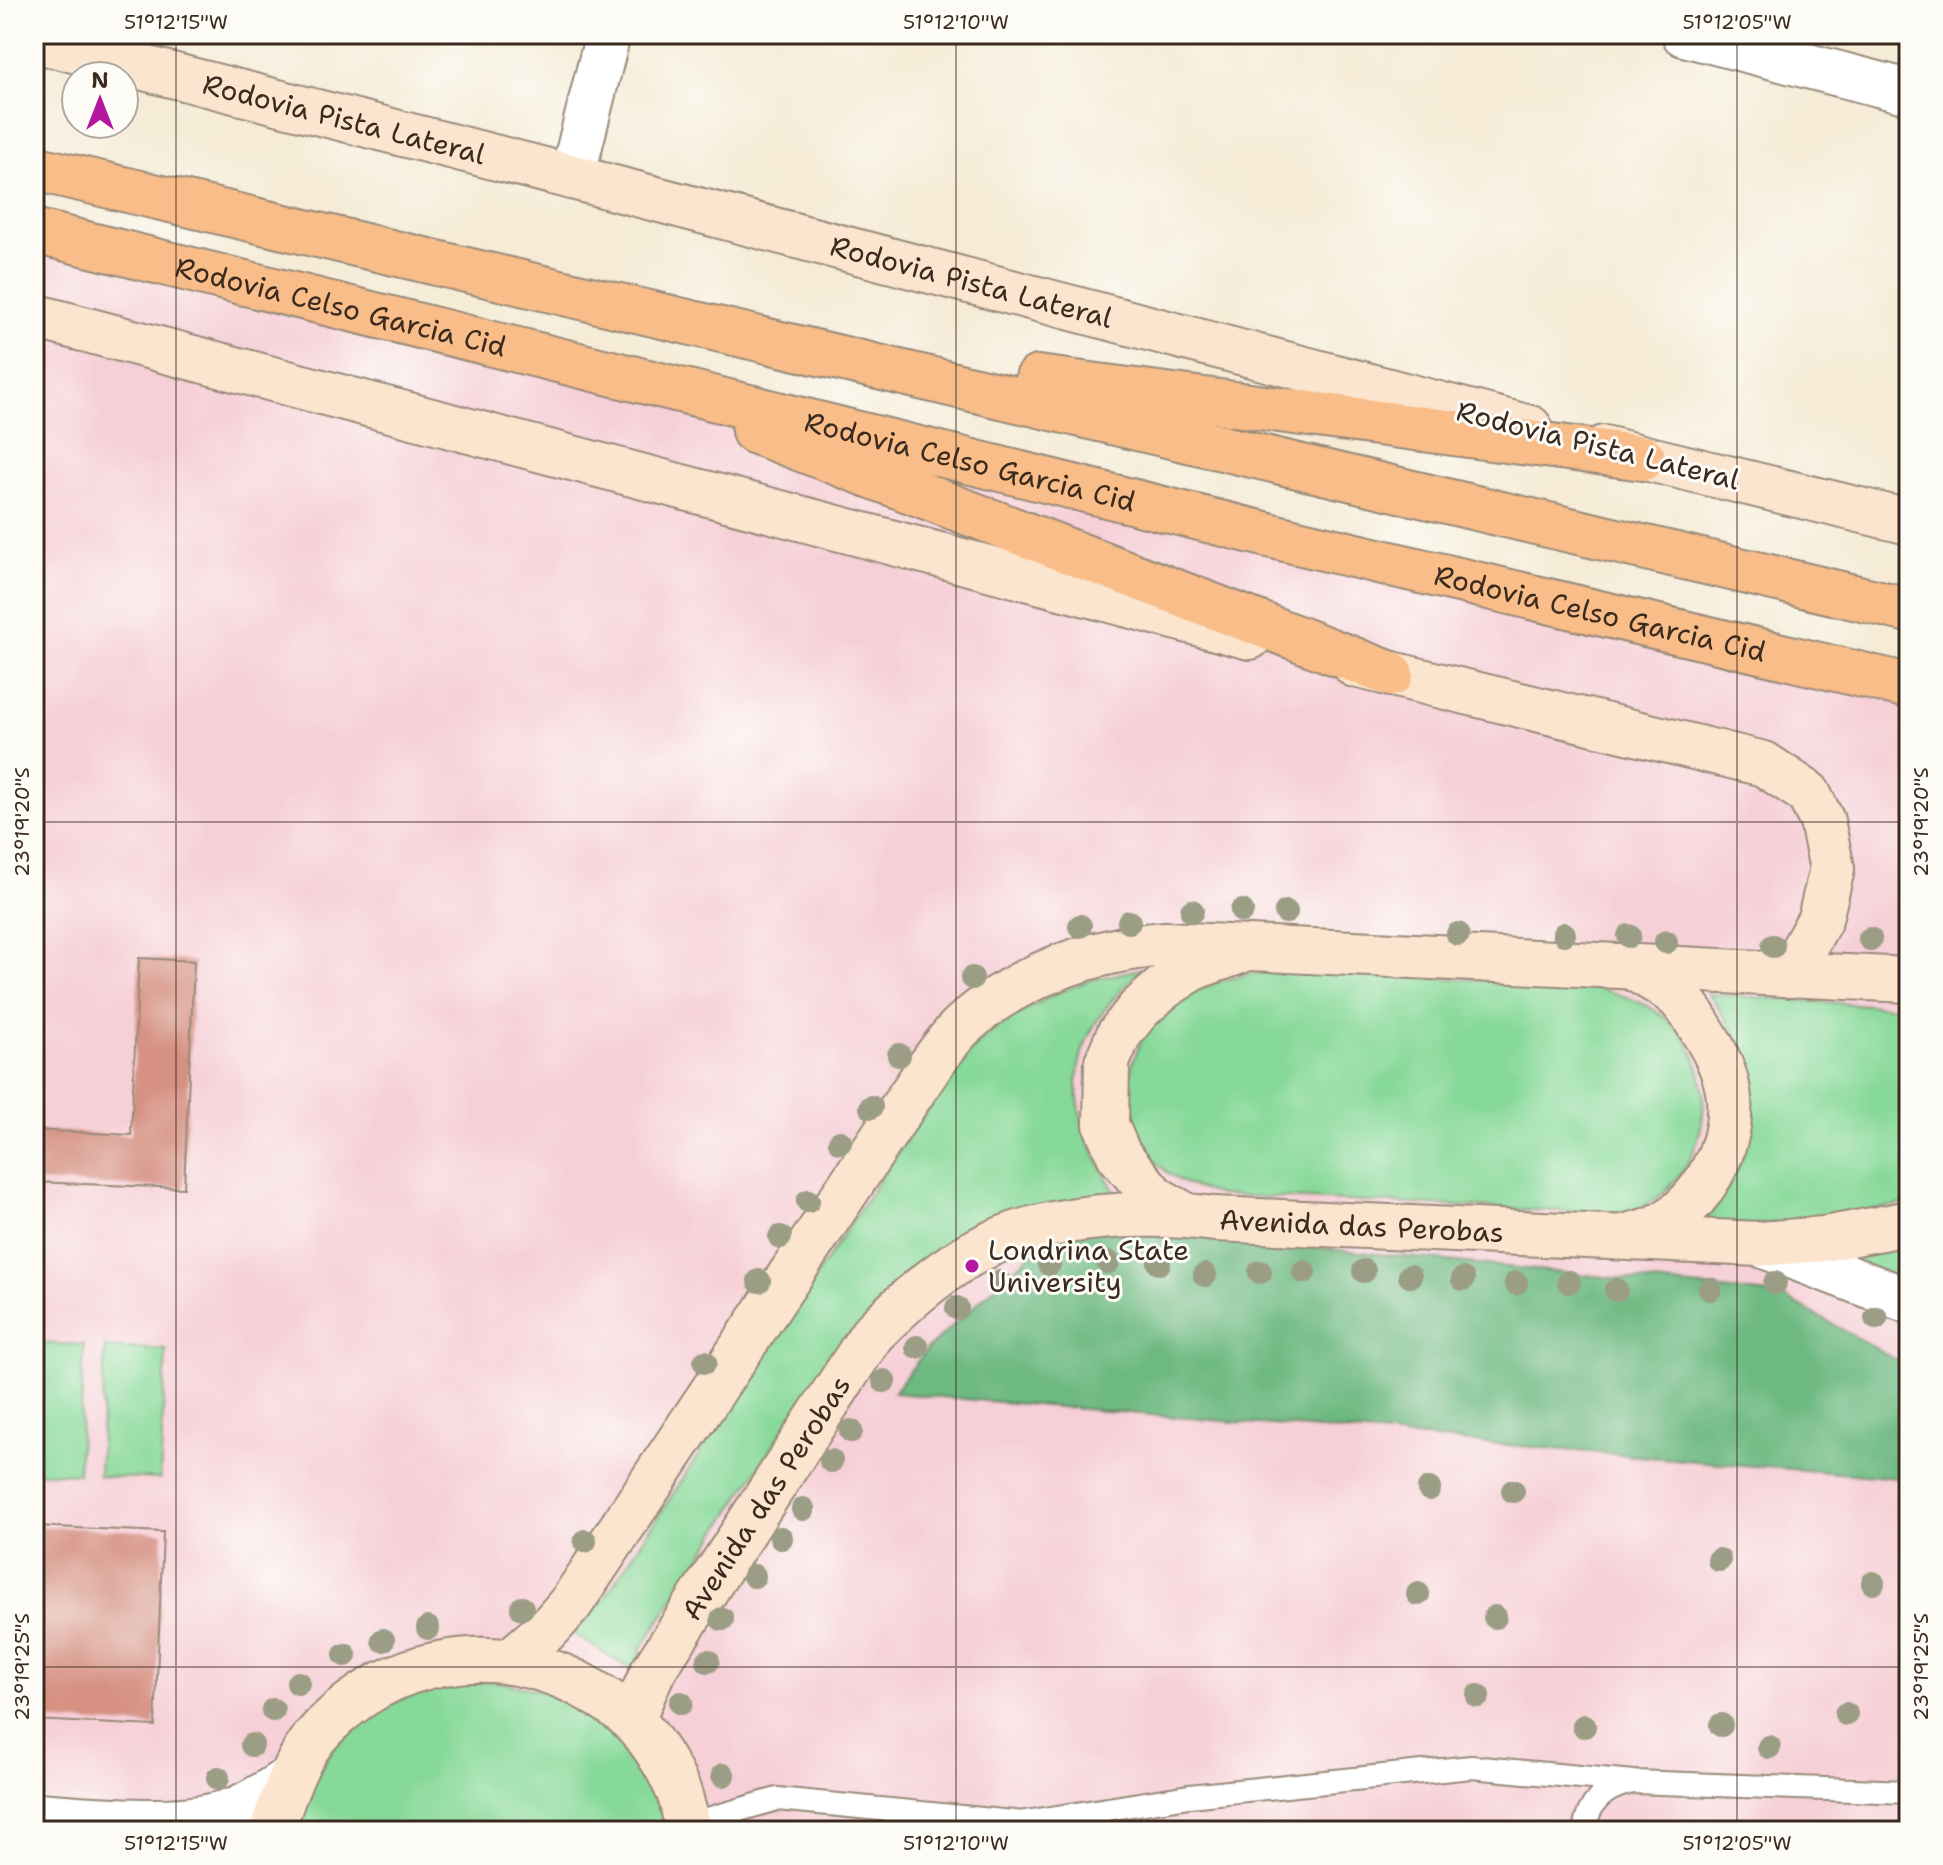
<svg xmlns="http://www.w3.org/2000/svg" width="1943" height="1865" viewBox="0 0 1943 1865" font-family="'Shantell Sans',sans-serif">
<rect width="100%" height="100%" fill="#fdfcf7"/>
<filter id="ink" filterUnits="userSpaceOnUse"><feTurbulence type="fractalNoise" baseFrequency=".0125" numOctaves="2"/><feDisplacementMap in="SourceGraphic" scale="16" xChannelSelector="R" yChannelSelector="G"/><feConvolveMatrix kernelMatrix="1 2 1 2 8 2 1 2 1" color-interpolation-filters="sRGB"/></filter>
<filter id="wash" filterUnits="userSpaceOnUse"><feTurbulence type="fractalNoise" baseFrequency=".006" numOctaves="4" result="noise"/><feDisplacementMap in="SourceGraphic" scale="32" xChannelSelector="R" yChannelSelector="G"/><feGaussianBlur stdDeviation="1.8" result="paint"/><feColorMatrix in="noise" values="0 0 0 0 0 0 0 0 0 0 0 0 0 0 0 0 0 1.4 0 .05"/><feComposite in="paint" operator="in"/></filter>
<g filter="url(#wash)">
<rect width="100%" height="100%" fill="#f5ebd6"/>
<path fill="#f6cfd7" d="M34,241L1909,701V1831H34Z"/>
<path fill="#87d999" stroke="#61825c" stroke-width="2" d="M1144,968C1054,1047 1063,1110 1123,1205L1053,1210L802,1401L643,1646L637,1661V1673L573,1634L600,1605L893,1159L967,1055L988,1035L1015,1015L1055,994L1088,981Z
M1281,969L1590,986C1623,995 1660,1005 1682,1034C1728,1096 1697,1197 1621,1214L1220,1195C1207,1191 1193,1188 1180,1181C1114,1143 1112,1050 1172,1006C1205,981 1241,975 1281,969Z
M1708,994L1909,1008V1203L1810,1221L1698,1229C1729,1193 1750,1156 1752,1107C1752,1097 1754,1086 1751,1076C1744,1045 1727,1019 1708,994Z
M1909,1244V1281L1848,1259Z
M34,1343L84,1345L78,1474L34,1472Z
M105,1347L166,1350L160,1479L99,1476Z
M494,1681C513,1686 537,1688 555,1696C611,1723 651,1771 667,1831H295L301,1801L332,1749L378,1709L434,1686Z"/>
<path fill="#6db981" stroke="#547250" stroke-width="2" d="M1066,1222L1780,1295L1909,1367V1479L893,1393L927,1349Z"/>
<g id="blocks">
<path fill="#d69183" d="M139,958L194,961L184,1188L34,1182V1130L131,1135Z
M34,1526L163,1532L155,1726L34,1720Z"/>
</g>
</g>
<g filter="url(#ink)">
<use href="#blocks" fill-opacity="0" stroke="#988a7a" stroke-width="2"/>
<g fill="none" stroke-linecap="round" stroke-linejoin="round">
<defs>
<path id="lane" d="M687,1825L777,1799L1106,1831
M1024,1831L1019,1823L1189,1796L1471,1767L1634,1782L1909,1792
M1584,1831C1588,1804 1602,1789 1629,1783"/>
<path id="street" d="M1684,34L1909,92
M572,177L608,34
M1759,1244L1909,1301
M34,1815C92,1818 182,1830 236,1809C254,1802 272,1789 289,1779"/>
<g id="secondary">
<path id="s1" d="M34,40L572,177L1530,428"/>
<path d="M34,316L1250,637"/>
<path d="M1604,448L1909,522"/>
<path d="M1355,665L1764,764L1808,793L1822,821L1832,869L1820,919L1789,975"/>
<path d="M1185,1215L1155,1198L1119,1155L1106,1125L1107,1062L1119,1034L1139,1009L1164,987L1195,967L1238,952"/>
<path d="M1627,1236C1637,1233 1648,1231 1657,1227C1702,1205 1733,1148 1729,1098C1727,1076 1716,1053 1705,1035C1697,1022 1687,1004 1676,995C1664,984 1647,977 1634,968"/>
<path d="M509,1662L551,1626L571,1603L934,1060C943,1049 951,1036 962,1026C1017,975 1093,949 1166,944L1909,980"/>
<path id="s2" d="M632,1720L652,1673L872,1334C905,1301 941,1269 982,1248C1048,1214 1143,1210 1215,1219L1759,1244L1824,1239L1909,1223"/>
<path d="M272,1831C284,1795 296,1756 323,1728C391,1659 487,1640 575,1682C596,1693 618,1705 635,1723C652,1741 668,1767 678,1790C683,1802 685,1818 688,1831"/>
</g>
<g id="highway">
<path d="M34,168L1909,610"/>
<path id="s3" d="M34,231L1293,541L1909,686"/>
<path d="M1038,378L1643,458"/>
<path d="M754,431L1391,674"/>
</g>
</defs>
<use href="#lane" stroke="#988a7a" stroke-width="26"/>
<use href="#street" stroke="#988a7a" stroke-width="48"/>
<use href="#secondary" stroke="#988a7a" stroke-width="48"/>
<use href="#highway" stroke="#988a7a" stroke-width="48"/>
<use href="#lane" stroke="#fff" stroke-width="22"/>
<use href="#street" stroke="#fff" stroke-width="44"/>
<use href="#secondary" stroke="#fce5cf" stroke-width="44"/>
<use href="#highway" stroke="#f8bd88" stroke-width="44"/>
</g>
<g fill="#9b9e85">
<circle cx="1192" cy="911" r="12"/>
<circle cx="1242" cy="911" r="12"/>
<circle cx="1286" cy="912" r="12"/>
<circle cx="1129" cy="922" r="12"/>
<circle cx="1080" cy="926" r="12"/>
<circle cx="1458" cy="934" r="12"/>
<circle cx="1564" cy="934" r="12"/>
<circle cx="1629" cy="936" r="12"/>
<circle cx="1870" cy="939" r="12"/>
<circle cx="1666" cy="942" r="12"/>
<circle cx="1773" cy="946" r="12"/>
<circle cx="972" cy="978" r="12"/>
<circle cx="899" cy="1055" r="12"/>
<circle cx="871" cy="1107" r="12"/>
<circle cx="840" cy="1142" r="12"/>
<circle cx="808" cy="1201" r="12"/>
<circle cx="780" cy="1237" r="12"/>
<circle cx="1108" cy="1262" r="12"/>
<circle cx="1159" cy="1263" r="12"/>
<circle cx="1049" cy="1264" r="12"/>
<circle cx="1364" cy="1271" r="12"/>
<circle cx="1260" cy="1272" r="12"/>
<circle cx="1304" cy="1272" r="12"/>
<circle cx="1205" cy="1275" r="12"/>
<circle cx="1410" cy="1276" r="12"/>
<circle cx="1463" cy="1279" r="12"/>
<circle cx="759" cy="1281" r="12"/>
<circle cx="999" cy="1282" r="12"/>
<circle cx="1569" cy="1282" r="12"/>
<circle cx="1516" cy="1283" r="12"/>
<circle cx="1775" cy="1283" r="12"/>
<circle cx="1710" cy="1289" r="12"/>
<circle cx="1616" cy="1290" r="12"/>
<circle cx="957" cy="1308" r="12"/>
<circle cx="1876" cy="1318" r="12"/>
<circle cx="917" cy="1347" r="12"/>
<circle cx="705" cy="1362" r="12"/>
<circle cx="884" cy="1381" r="12"/>
<circle cx="851" cy="1431" r="12"/>
<circle cx="831" cy="1461" r="12"/>
<circle cx="1429" cy="1489" r="12"/>
<circle cx="1513" cy="1491" r="12"/>
<circle cx="803" cy="1509" r="12"/>
<circle cx="781" cy="1538" r="12"/>
<circle cx="585" cy="1541" r="12"/>
<circle cx="1719" cy="1560" r="12"/>
<circle cx="754" cy="1576" r="12"/>
<circle cx="1873" cy="1583" r="12"/>
<circle cx="1418" cy="1594" r="12"/>
<circle cx="522" cy="1608" r="12"/>
<circle cx="1495" cy="1617" r="12"/>
<circle cx="722" cy="1619" r="12"/>
<circle cx="428" cy="1628" r="12"/>
<circle cx="383" cy="1640" r="12"/>
<circle cx="345" cy="1655" r="12"/>
<circle cx="708" cy="1661" r="12"/>
<circle cx="298" cy="1683" r="12"/>
<circle cx="1478" cy="1696" r="12"/>
<circle cx="681" cy="1703" r="12"/>
<circle cx="273" cy="1710" r="12"/>
<circle cx="1846" cy="1714" r="12"/>
<circle cx="1721" cy="1725" r="12"/>
<circle cx="1584" cy="1726" r="12"/>
<circle cx="252" cy="1745" r="12"/>
<circle cx="1769" cy="1747" r="12"/>
<circle cx="723" cy="1775" r="12"/>
<circle cx="218" cy="1778" r="12"/>
</g>
</g>
<path fill="none" stroke="#3b2a1e" stroke-width="2" stroke-opacity="0.45" d="M176,34V1831M956,34V1831M1737,34V1831M34,822H1909M34,1667H1909"/>
<circle fill="#b5179e" stroke="#fdfcf7" stroke-width="3" cx="972" cy="1266" r="8"/>
<g text-anchor="middle" stroke-width="6" stroke-linejoin="round" paint-order="stroke">
<g font-size="28" fill="#3b2a1e" stroke="#fdfcf7">
<text dy="10" stroke="none"><textPath href="#s1" startOffset="320">Rodovia Pista Lateral</textPath></text>
<text dy="10" stroke="none"><textPath href="#s1" startOffset="968">Rodovia Pista Lateral</textPath></text>
<text dy="10" stroke="none"><textPath href="#s3" startOffset="316">Rodovia Celso Garcia Cid</textPath></text>
<text transform="translate(1598 445) rotate(14)" y="10">Rodovia Pista Lateral</text>
<text dy="10" stroke="none"><textPath href="#s3" startOffset="964">Rodovia Celso Garcia Cid</textPath></text>
<text dy="10" stroke="none"><textPath href="#s3" startOffset="1612">Rodovia Celso Garcia Cid</textPath></text>
<text dy="10" stroke="none"><textPath href="#s2" startOffset="980">Avenida das Perobas</textPath></text>
<text dy="10" stroke="none"><textPath href="#s2" startOffset="260">Avenida das Perobas</textPath></text>
</g>
<g font-size="28" fill="#3b2a1e" stroke="#fdfcf7" text-anchor="start">
<text x="988" y="1260">Londrina State<tspan x="988" dy="32">University</tspan></text>
</g>
</g>
<rect width="1943" height="1865" fill="none" stroke="#fdfcf7" stroke-width="88"/>
<g transform="translate(100 100)"><circle r="38" fill="#fdfcf7" stroke="#afa8a0" stroke-width="2"/>
<path d="M0-6L14 30L0 20L-14 30Z" fill="#b5179e"/>
<text y="-12" font-size="22" font-weight="bold" text-anchor="middle" fill="#3b2a1e">N</text>
</g>
<rect x="44" y="44" width="1855" height="1777" fill="none" stroke="#3b2a1e" stroke-width="3"/>
<g font-size="20" text-anchor="middle" fill="#3b2a1e">
<text x="176" y="29">51°12'15"W</text>
<text x="956" y="29">51°12'10"W</text>
<text x="1737" y="29">51°12'05"W</text>
<text transform="translate(22 822) rotate(-90)" y="7">23°19'20"S</text>
<text transform="translate(1921 822) rotate(-90)" y="7">23°19'20"S</text>
<text transform="translate(22 1667) rotate(-90)" y="7">23°19'25"S</text>
<text transform="translate(1921 1667) rotate(-90)" y="7">23°19'25"S</text>
<text x="176" y="1850">51°12'15"W</text>
<text x="956" y="1850">51°12'10"W</text>
<text x="1737" y="1850">51°12'05"W</text>
</g>
</svg>
